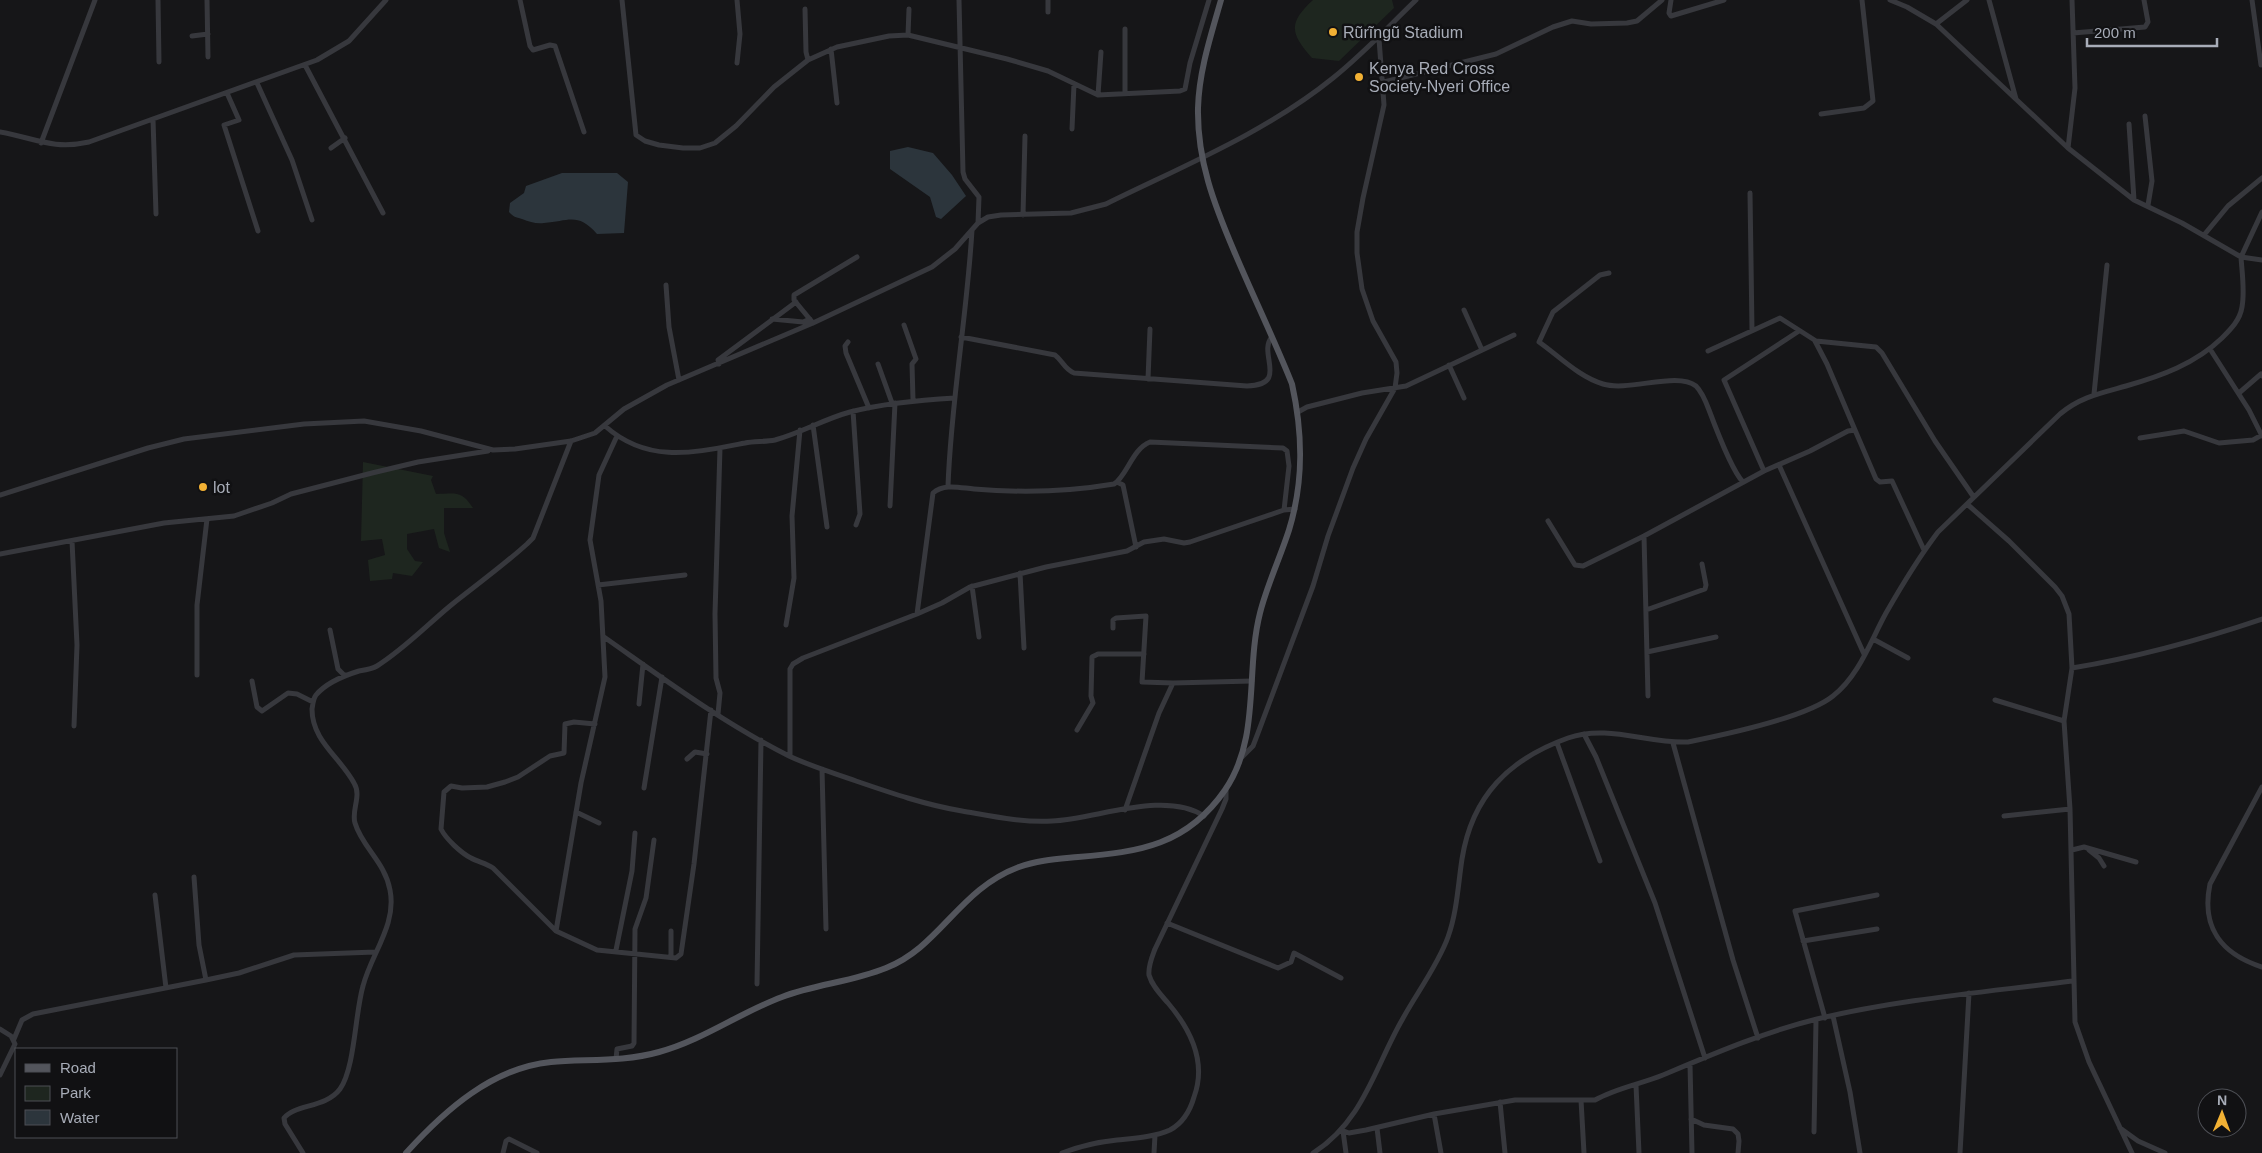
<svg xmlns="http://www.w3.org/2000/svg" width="2262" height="1153" viewBox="0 0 2262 1153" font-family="Arial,sans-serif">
<rect width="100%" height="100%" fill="#161618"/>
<path fill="#1e261f" d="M1313,0H1392L1394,8L1339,61L1312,58C1290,33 1288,23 1313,0Z
M363,462L433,476L431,480L436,494C456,494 461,490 473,508H444V533L450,552L439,548L434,529L407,534V549L415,561L423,562L412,576L393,573L392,579L370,581L368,560L385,555L382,539L361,541Z"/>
<path fill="#2c353c" d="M908,147L933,153L952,175L966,196L941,219L936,217L930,197L890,169V151Z
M562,173H617L628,182L624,233L597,234C578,212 569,221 544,223C536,224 530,222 522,219C515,217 514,217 509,212L510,203L524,193L526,186Z"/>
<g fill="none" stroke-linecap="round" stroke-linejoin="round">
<path stroke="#37383d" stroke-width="5" d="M158,0L159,62
M207,0L208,57
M520,0L530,46L533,50L550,45L555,46L584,132
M622,0L636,135L645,141L659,145L683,148H700L715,143L736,126L774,87L808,60L837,47L889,36L908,35L1007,59L1048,71L1098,95L1180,91L1185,89L1190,63L1209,0
M959,0L963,172L965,179L979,197L978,223
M1671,0L1669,13L1671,16L1724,0
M1989,0L2016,99
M2252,0L2261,65
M805,9L806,52L808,60
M1048,12V0
M1936,24L1967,0
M2073,33L2145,27L2148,22L2144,0
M908,35L909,9
M192,36L208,34
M831,49L837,103
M737,63L740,34L737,0
M305,65L383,213
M1384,82L1496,54L1553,27L1572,21L1591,24L1627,23L1637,21L1662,0
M257,83L292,160L312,220
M227,93L239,120L224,125L258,231
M1125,93V29
M1098,95L1101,52
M1821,114L1864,108L1873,101L1862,0
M2145,116L2152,181L2148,205
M153,119L156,214
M2129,124L2134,200
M1072,129L1074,84
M0,132C35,138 52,150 89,142L317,60L349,41L386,0
M41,143L95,0
M331,148L345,138
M2068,148L2075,88L2072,0
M1750,193L1752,330
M2262,212L2241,257L2262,260
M1023,215L1025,136
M2204,235L2228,206L2262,178
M1609,273L1600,275L1553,312L1539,342C1559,356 1579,377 1603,384C1629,392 1677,371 1696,386C1702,392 1706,402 1709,410C1715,426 1732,471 1743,482
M666,285L669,327L679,380
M1464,310L1482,350
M772,319L803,322L810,319
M813,323L794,300V295L857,257
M904,325L916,359L912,364L913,400
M961,337L1055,355C1063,361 1064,369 1074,373L1247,386C1290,385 1257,353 1272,337
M1815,341L1827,364L1855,430
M848,342L845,346L846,353L869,408
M2210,349L2249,410L2262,436
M1708,351L1780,318L1816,341L1876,347L1882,353L1935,441L1973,496
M719,364L718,360L796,302
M878,364L892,403
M1449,365L1464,398
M1148,379L1150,329
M2239,393L2261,374L2262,376
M2094,394L2107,265
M853,411L860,514L856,525
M1298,412L1307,407L1362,393L1406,386L1514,335
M813,425L827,527
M605,426C648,464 693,453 745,443C754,441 765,442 775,440C801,433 824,419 850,412C885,403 919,400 955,398
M2140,438L2184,431L2219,443L2253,440L2262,435
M1779,465L1864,654
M1764,471L1724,380L1799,331
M1117,482L1123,485L1136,547
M948,486C951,401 967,316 972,230
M0,495L148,448L184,439L304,424L364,421L421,431L493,450L515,449L571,441L595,433L624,409L667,385L813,323L932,267L955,249L978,223L988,217L1001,215L1071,213L1106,204C1183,166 1265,133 1333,78C1363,54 1388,27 1416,0
M1967,504L2009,541L2055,587L2062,596L2069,614L2072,668L2064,721L2070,809L2075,1022L2089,1062L2132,1153
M890,506L895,403
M1548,521L1575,565L1583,566L1644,536L1764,471L1810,451L1848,431L1855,430L1876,479L1880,482L1892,481L1924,550
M1644,536L1648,696
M72,541L77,645L74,726
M0,554L164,523L234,516L272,503L291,494L372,473L418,462L488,451
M1020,573L1024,648
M598,585L685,575
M972,586L979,637
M1646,610L1705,589L1706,585L1702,564
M917,614L933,493C944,483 961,488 974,489C1022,493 1067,492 1114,484C1127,476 1132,449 1150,442L1283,448L1287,451L1289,466L1284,510
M786,625L794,578L792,516L800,430
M1113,628V620L1116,618L1146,616L1142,682L1173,683
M330,630L338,669L344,675H347
M604,637C664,679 723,723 789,756C810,766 834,773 856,781C891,793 926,805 962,811C991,816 1023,823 1052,821C1097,819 1164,790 1204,816
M1873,639L1908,658
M1647,652L1716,637
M2072,668C2137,657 2200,640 2262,619
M197,675V605L207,519
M252,681L257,707L262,711L288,693L297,694L313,702
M1995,700L2064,721
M639,704L643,664
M718,714L720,693L716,678L715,614L720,448
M595,724L574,722L565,724L564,753L550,756L518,777L505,782L487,787L462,788L451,786L444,792L441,829C446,839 461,853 471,858C478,862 486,863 493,868L556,931L597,950L676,958L681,954L694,864L711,710
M1077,730L1093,703L1091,696L1092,657L1098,654H1144
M1584,734L1596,757L1655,903L1705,1058
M1557,743L1600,861
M1673,743L1733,960L1758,1038
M790,756V669L793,664L803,658L917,614L942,603L970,587L1046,567L1127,551L1144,542L1164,539L1184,543L1190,542L1284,510L1295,509
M1242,757L1253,746L1258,733L1313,586L1328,536L1353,468L1366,439L1395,388L1397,373L1396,362L1373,321L1362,289L1357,253V232L1363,198L1384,105L1379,39
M687,759L695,752L707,754
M822,769L826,929
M2262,787L2210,884C2201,927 2221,954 2262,967
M644,788L662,677
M1125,810L1159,713L1173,683L1252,681
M576,812L599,823
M2004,816L2070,809
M2072,850L2084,847L2136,862
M2089,850L2099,858L2104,866
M194,877L199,945L206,980
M155,895L166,988
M1167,923L1278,968L1291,962L1294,953L1341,978
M556,931L581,783L605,677L601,601L590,540L599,475L617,436
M671,931V957
M1803,941L1877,929
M616,950L632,871L635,833
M757,984L761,740
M1833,1016L1850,1092L1860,1153
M1825,1018L1795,911L1877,895
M0,1029L11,1036L15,1044L0,1075
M14,1039L22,1020L33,1014L206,980L239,973L294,955L375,952
M616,1059L617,1049L632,1046L634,1043L635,929L646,898L654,840
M1690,1064L1692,1153
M1636,1085L1639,1153
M1581,1100L1584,1153
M1500,1102L1505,1153
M1434,1114L1441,1153
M1691,1119L1704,1125L1733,1129L1738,1134L1739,1141L1738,1153
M1377,1128L1380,1153
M2120,1128L2138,1141L2165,1153
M1341,1130L1349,1133L1366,1130L1434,1114L1515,1100H1595C1616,1088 1641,1084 1663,1075C1713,1054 1764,1032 1817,1019C1901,999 1987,992 2072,981
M1343,1131L1346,1153
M1814,1132L1816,1020
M303,1153L285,1124L284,1118C295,1104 326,1108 340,1089C355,1068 355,1013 363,986C371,954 397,925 390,890C385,862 362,847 355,823C351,810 362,796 354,783C340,757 312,741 312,709C313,704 313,699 316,695C326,683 346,675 359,671C365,670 372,669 377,666C404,649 426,626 450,606C475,586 504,565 527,544L533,538L571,441
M503,1153L506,1141L509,1139L537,1153
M1062,1153C1080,1146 1098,1142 1117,1140C1135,1138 1154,1137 1170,1130C1183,1123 1190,1111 1194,1097C1207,1062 1191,1030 1168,1003C1161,995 1152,986 1149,975C1148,966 1152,957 1155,949L1222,809L1226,799V788
M1154,1153L1155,1135
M1313,1153C1363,1122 1375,1067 1402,1020C1416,994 1438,965 1448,937C1457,912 1458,885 1462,859C1472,796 1509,759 1568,738C1608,724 1648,744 1688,742C1723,735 1807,717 1833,696C1859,676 1871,640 1886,613C1902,585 1919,557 1938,532L2060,414C2080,397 2101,393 2126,386C2161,376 2195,364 2222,338C2231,329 2240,320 2242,307C2245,291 2242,273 2241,257L2182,223L2134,200L2068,148L1936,24L1907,7L1890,0
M1960,1153L1969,993"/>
<path stroke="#53555c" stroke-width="6" d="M406,1153C445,1110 492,1068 551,1062C587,1059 624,1062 659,1052C703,1040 739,1013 782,997C815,984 852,982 886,968C940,947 959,889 1019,867C1038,860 1058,859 1078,857C1140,852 1187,845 1225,790C1261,737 1245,672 1260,613C1267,585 1280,558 1289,530C1304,481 1303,434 1292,384C1274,339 1253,296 1234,251C1214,204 1197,160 1198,108C1199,71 1211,35 1221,0"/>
</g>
<g fill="#f2b134" stroke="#111113" stroke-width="2">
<circle cx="1333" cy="32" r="5"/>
<circle cx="1359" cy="77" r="5"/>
<circle cx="203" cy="487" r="5"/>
</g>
<g text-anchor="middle" stroke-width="5" stroke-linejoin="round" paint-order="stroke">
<g font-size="16" fill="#a8adb8" stroke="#111113" text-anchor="start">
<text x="1343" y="38">Rũrĩngũ Stadium</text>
<text x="1369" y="74">Kenya Red Cross<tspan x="1369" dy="18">Society-Nyeri Office</tspan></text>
<text x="213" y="493">lot</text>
</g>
</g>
<rect x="15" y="1048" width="162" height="90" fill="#111113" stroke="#4d4f55"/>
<rect x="25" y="1064" width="25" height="8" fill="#53555c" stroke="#4d4f55"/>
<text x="60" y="1073" font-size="15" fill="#a8adb8">Road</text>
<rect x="25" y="1086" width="25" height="15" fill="#1e261f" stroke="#4d4f55"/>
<text x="60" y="1098" font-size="15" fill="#a8adb8">Park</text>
<rect x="25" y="1110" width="25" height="15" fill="#2c353c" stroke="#4d4f55"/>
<text x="60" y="1123" font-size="15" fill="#a8adb8">Water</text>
<g transform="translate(2222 1113) rotate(1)"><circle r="24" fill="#111113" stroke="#4d4f55"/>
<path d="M0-4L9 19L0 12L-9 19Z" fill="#f2b134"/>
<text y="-8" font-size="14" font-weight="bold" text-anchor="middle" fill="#a8adb8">N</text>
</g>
<path d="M2087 38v8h130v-8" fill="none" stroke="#a8adb8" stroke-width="2.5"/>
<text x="2094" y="38" font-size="15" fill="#a8adb8" stroke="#111113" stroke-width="4" paint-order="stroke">200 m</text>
</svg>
